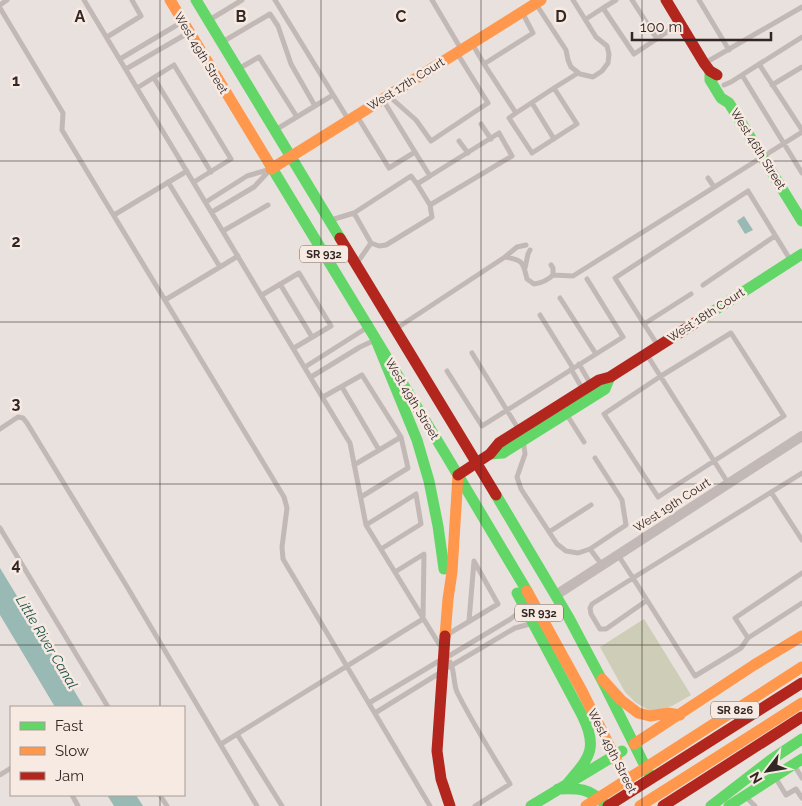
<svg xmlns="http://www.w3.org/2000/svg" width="802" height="806" viewBox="0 0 802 806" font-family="Raleway,sans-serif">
<rect width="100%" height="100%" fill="#e9e1dd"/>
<path fill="#cecdb7" d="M644,619L691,695L672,706L650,711L635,702L625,692L600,647Z"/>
<path fill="#99bab4" d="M744,216L753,230L745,234L737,221Z
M0,568L84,707H55L0,615Z
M107,795H136L143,806H114Z"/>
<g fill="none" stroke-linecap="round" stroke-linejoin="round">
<path stroke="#c2b9b6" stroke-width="5" d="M84,0L345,435L350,443L366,525L439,644
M275,0L348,119
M432,0L461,49
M632,0L657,39
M699,0L729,50
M536,4L566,50L568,60L571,67L580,74L593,77L602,71L608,63L609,54L607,46L596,37L573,0
M0,5L7,0
M0,8L63,113L62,130L284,497L287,508L282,547L283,559L430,806
M603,8L616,0
M211,19L242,0
M586,19L603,8L634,54L679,24
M107,37L141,16L132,0
M224,41L270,14L278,26L291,64L315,106
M473,45L484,64L533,33L522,12
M120,59L182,22
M705,63L802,7
M484,64L516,113L509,118L532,153L577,124L554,88L578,73
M759,64L802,130
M240,68L259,57L297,117
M126,69L188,33
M742,75L802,173
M154,78L211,172
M724,85L731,82L802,37
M772,85L802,67
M137,88L174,65L231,159L194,182
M390,97L416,120L431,141L488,103L457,53
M532,103L554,139
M516,113L554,88
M357,116L389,168L415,152L383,100
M481,124L491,139
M277,129L333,95
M459,141L468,153
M415,152L430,176L499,133L512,156L430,205L417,184L430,176
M708,178L714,187
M206,202L247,176L271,169
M212,212L254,187L270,170
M354,213L371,243L379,246L386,245L432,217L430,205
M114,215L187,171
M331,220L354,213L411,176L417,184
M223,231L268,205
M505,257C523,260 523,262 527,279L534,284C542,283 547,281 553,275L573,276L802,132
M357,263L371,243
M551,265L553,268V275
M220,267L238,256
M525,268L528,254L530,250
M280,284L312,337
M703,285L775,236
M691,294L644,324L615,278L748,191L791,261
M262,295L299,273L331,326L294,348
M560,298L596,354
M165,300L220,267L168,182
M540,315L573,368
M644,324L657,344
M397,328L505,257L517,247L526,245
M731,333L784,416L658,497L604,414L661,376Z
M472,353L519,430
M647,355L728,483
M579,364L590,383
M305,367L368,327
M571,369L582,388
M447,371L482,426L623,337L587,279
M311,377L360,347L373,341
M342,387L379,450
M323,397L362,375L401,437L408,468L361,497
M567,415L584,442
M0,429L18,417L23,418L27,423L126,585L257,806
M521,442L524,446L525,454L517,477L521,489L557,544L566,551L578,553L590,549L602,565
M354,465L401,437
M771,492L802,540
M366,525L416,494L421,524L381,549
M0,528L108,707
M549,532L591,505
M590,549L626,525L622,500L595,458
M618,555L633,578L802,473
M802,573L735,618L748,638L802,603
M646,601L606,629H600L591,614L590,608L592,604L633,578L695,676L741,648L748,638
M450,633L498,604L474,561L469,621
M449,656L509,620L524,609
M450,662C455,671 453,683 457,692C473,724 492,754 510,784L475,806
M449,667L515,628L530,624
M369,703L439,661
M375,713L438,674
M237,734L282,806
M221,744L423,619L424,554L395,572
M794,765L802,778
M0,775L11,768
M775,777L786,795L796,789L802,798
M72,795L78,806
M160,795L167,806
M747,798L755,806"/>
<path stroke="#c2b9b6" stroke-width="10" d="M556,595L802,436"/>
<path stroke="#63d668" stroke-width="11" d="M196,0L340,238
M710,71V80L721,98L729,103L802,221
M269,163L446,455L527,591
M698,321L802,254
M376,340L417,440L429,481L438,526L444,569
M490,454L503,453L605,389L610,377
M496,495L569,618L605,686L651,778
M517,593L582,715C599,749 589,758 567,784
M558,789C579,788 589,788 605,804
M531,806L622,751
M711,806L772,759L802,739
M729,806L802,759"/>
<path stroke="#ff974d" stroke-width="11" d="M170,0L269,163
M271,169L541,0
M527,591L582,691L631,789
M445,636L448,599L452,572L458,475
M602,679L621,700L638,713L650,716L668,713L680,715
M634,744L754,665L802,636
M586,806L802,667
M640,806L802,703"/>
<path stroke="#b3261e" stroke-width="11" d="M666,0L704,63L710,71L717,75
M340,238L496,495
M458,475L490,454L499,443L599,380L610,377L698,321
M445,636L437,751L441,779L450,806
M608,806L802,683
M663,806L802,717"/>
</g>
<path fill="none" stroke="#322725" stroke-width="1" stroke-opacity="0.55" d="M160,0V707M321,0V806M481,0V806M642,0V806M0,161H802M0,322H802M0,484H802M0,645H802M160,795V806"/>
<g text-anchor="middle" stroke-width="5" stroke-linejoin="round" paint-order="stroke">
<g fill="#f7eae2" stroke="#6d625e" stroke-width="1">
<rect x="300" y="245.5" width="48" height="17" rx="4"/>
<rect x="515" y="604.5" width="48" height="17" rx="4"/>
<rect x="711" y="701.5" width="48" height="17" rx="4"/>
</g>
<g font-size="11" font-weight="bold" fill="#322725">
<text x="324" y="258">SR 932</text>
<text x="539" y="617">SR 932</text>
<text x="735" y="714">SR 826</text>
</g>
<g font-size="12" fill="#322725" stroke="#f7eae2">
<text transform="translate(201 53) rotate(59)" y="4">West 49th Street</text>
<text transform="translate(406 84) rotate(-32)" y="4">West 17th Court</text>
<text transform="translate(758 149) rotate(58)" y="4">West 46th Street</text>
<text transform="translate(706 315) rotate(-33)" y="4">West 18th Court</text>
<text transform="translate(412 399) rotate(59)" y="4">West 49th Street</text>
<text transform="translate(672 505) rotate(-33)" y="4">West 19th Court</text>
<text transform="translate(612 751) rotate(63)" y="4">West 49th Street</text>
</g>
<g font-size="14" font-style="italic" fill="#1d514a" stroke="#f7eae2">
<text transform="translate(47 642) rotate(59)" y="5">Little River Canal</text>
</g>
</g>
<g font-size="16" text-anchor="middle" font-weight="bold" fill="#322725" stroke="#f7eae2" stroke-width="5" stroke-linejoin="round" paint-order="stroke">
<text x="80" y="22">A</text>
<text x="241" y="22">B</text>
<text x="401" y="22">C</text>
<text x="561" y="22">D</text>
<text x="16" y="86">1</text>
<text x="16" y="247">2</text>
<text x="16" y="409">3</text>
<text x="16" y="570">4</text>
</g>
<rect x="10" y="706" width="175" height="90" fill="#f7eae2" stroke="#a89c96"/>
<rect x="20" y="722" width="25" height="8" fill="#63d668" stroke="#a89c96"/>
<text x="55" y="731" font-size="15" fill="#322725">Fast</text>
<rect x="20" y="747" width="25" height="8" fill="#ff974d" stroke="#a89c96"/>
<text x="55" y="756" font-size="15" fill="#322725">Slow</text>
<rect x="20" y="772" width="25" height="8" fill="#b3261e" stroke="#a89c96"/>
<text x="55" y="781" font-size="15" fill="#322725">Jam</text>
<g transform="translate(767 771) rotate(239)" stroke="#f7eae2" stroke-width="4" paint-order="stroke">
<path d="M0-4L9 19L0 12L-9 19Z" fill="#322725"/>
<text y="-8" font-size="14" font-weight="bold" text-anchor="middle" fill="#322725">N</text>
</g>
<path d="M632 32v8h139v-8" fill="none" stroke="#322725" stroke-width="2.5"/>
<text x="640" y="32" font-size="15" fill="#322725" stroke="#f7eae2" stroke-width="4" paint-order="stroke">100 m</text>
</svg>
